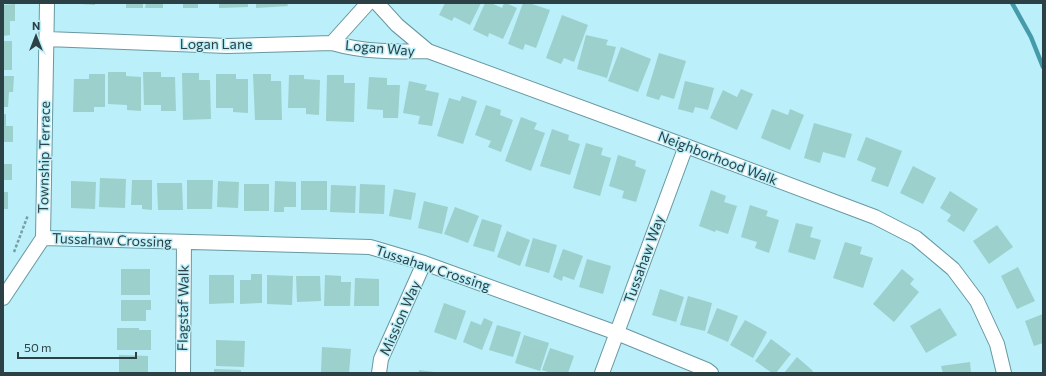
<svg xmlns="http://www.w3.org/2000/svg" width="1046" height="376" viewBox="0 0 1046 376" font-family="Commissioner,sans-serif">
<rect width="100%" height="100%" fill="#bbeff9"/>
<g fill="none" stroke-linecap="round" stroke-linejoin="round">
<path stroke="#459baa" stroke-width="4.5" d="M1012,3L1031,37L1043,67"/>
</g>
<path fill="#9cd0cd" d="M81,3H95V5L81,4Z
M126,3H143V8H126Z
M146,3H163V8H145Z
M183,3H198V8H183Z
M219,3H248V7L219,8Z
M256,3H287L288,6L256,8Z
M445,3H481L470,25L454,17L452,21L439,15Z
M485,3H491L502,8L504,3H506L517,8L503,39L489,33L488,37L473,30Z
M523,3H529L550,10L536,48L525,44L523,50L508,44Z
M15,4V21H10V35L3,36V5Z
M562,15L588,25L574,62L564,58L561,64L546,58Z
M586,35L608,40L606,45L616,47L607,78L577,69Z
M3,41H12V70H3Z
M621,47L651,59L638,92L608,81Z
M659,53L686,61L674,99L661,95L659,100L646,96Z
M108,72H126V76L141,77V111L127,110V105L108,104Z
M143,72H161V77H175L176,111H161V105H144Z
M182,73H199V80H210L211,119L183,120Z
M89,74H105V107H94V112H73L74,79H89Z
M216,74H236V79H248V113L233,112V108H216Z
M253,74H271V81H281L282,120H255Z
M289,75H304V79L320,80L319,115L306,114V108H288Z
M327,75H344V83H355L354,122L326,121Z
M3,76H14L13,92H9L8,107H3Z
M369,77L387,78V85H400L398,118H383V110L367,109Z
M409,81L427,85L425,90L439,93L432,126L418,124L420,116L403,113Z
M685,81L714,88L708,110L695,107L693,113L678,109Z
M741,89L753,94L737,130L710,118L723,90L737,97Z
M462,96L477,101L463,144L437,136L449,98L460,101Z
M486,105L501,110L500,115L513,120L501,152L488,147L491,141L475,135Z
M772,109L788,115L790,109L804,115L790,150L761,138Z
M3,114H6V126H13V142H3Z
M521,117L537,123L534,129L545,133L531,171L505,161Z
M814,123L852,134L845,158L823,152L820,163L804,158Z
M552,129L569,135L568,140L580,144L570,175L540,166Z
M866,137L902,151L888,187L871,181L876,168L857,160Z
M586,143L603,148L601,155L611,158L600,196L573,188Z
M618,155L636,161L635,166L646,170L636,202L622,198L624,191L609,186Z
M3,164H12V180H3Z
M913,166L936,178L923,204L900,193Z
M100,178L126,179L125,208L99,207Z
M132,180H152V210L142,209V205H131Z
M187,180H213L212,209H187Z
M71,181L96,182L95,209L71,208Z
M218,181L239,182L238,208L217,207Z
M275,181L296,182V207H284V212H274Z
M301,181H327V210H301Z
M157,183H182L183,210H158Z
M244,184H269V211H244Z
M360,184L385,185L384,214L359,213Z
M331,185L356,186L355,213L330,212Z
M394,189L416,193L411,220L389,216Z
M711,190L726,196L724,202L737,206L728,234L716,230L715,232L699,226Z
M950,191L978,209L964,232L947,221L951,215L940,208Z
M3,192H8V209H3Z
M424,201L448,207L442,234L418,228Z
M750,205L768,211L766,216L779,220L769,253L755,248L757,242L741,237Z
M455,207L479,216L468,243L444,234Z
M482,219L502,225L494,252L473,246Z
M796,223L813,227L810,237L821,240L815,260L788,252Z
M997,225L1013,247L989,264L973,241Z
M507,231L530,240L520,266L497,257Z
M533,238L557,245L549,273L525,266Z
M845,242L862,247L860,254L873,258L863,288L833,278Z
M563,249L583,256L574,280L563,276L562,281L553,277Z
M587,259L611,266L603,294L579,287Z
M1018,267L1035,301L1017,309L1001,276Z
M121,269H150V295H121Z
M902,269L914,279L910,284L919,292L894,322L873,304Z
M251,274H262V303L240,304V280H251Z
M209,275H234V303L209,304Z
M267,275L293,276L292,305L267,304Z
M325,275L341,276V282H351L350,306H324Z
M296,276H320L321,301L297,302Z
M355,278L379,279V306H354Z
M660,289L684,297L676,322L652,315Z
M688,296L712,303L705,331L680,325Z
M121,300H151V310H146V321H121Z
M444,303L466,311L456,340L434,332Z
M717,308L738,316L728,342L707,333Z
M940,308L957,335L926,353L910,326Z
M1043,314V343L1034,346L1025,321Z
M484,318L493,322L482,350L463,342L471,321L481,325Z
M745,320L767,332L753,358L730,345Z
M497,325L521,332L513,357L489,350Z
M117,328H139V330H151V350H117Z
M524,335L549,343L540,371L515,363Z
M771,339L791,354L776,373H772L755,361Z
M216,340L245,341L244,367L216,366Z
M322,347L351,349L349,373L321,372Z
M550,348L574,356L568,373H551L542,370Z
M119,355L148,356V373H119Z
M797,357L813,371L812,373H784Z
M970,362L971,373H943L941,366Z
M214,369L241,370V373H214Z
M419,370L434,372L433,373H419Z"/>
<g fill="none" stroke-linecap="round" stroke-linejoin="round">
<defs>
<path id="minor" d="M377,3L397,25L428,51L686,146L875,217L916,238L953,269L977,301L997,344L1004,373
M47,39L227,46L332,43L368,3
M332,43C363,52 396,52 428,51
M43,238L370,247L424,263L617,333L707,370L711,373
M3,298L43,238L47,3
M183,373L184,243
M379,373L381,359L424,263
M602,373L686,146"/>
</defs>
<use href="#minor" stroke="#6898a2" stroke-width="16"/>
<path stroke="#799ea5" stroke-width="2.5" stroke-dasharray="3 2" stroke-linecap="butt" d="M14,252L28,215"/>
<use href="#minor" stroke="#fff" stroke-width="14"/>
</g>
<g text-anchor="middle" stroke-width="3" stroke-linejoin="round" paint-order="stroke">
<g font-size="14" fill="#2c4145" stroke="#bbeff9">
<text x="216" y="49">Logan Lane</text>
<text transform="translate(380 48) rotate(5)" y="5">Logan Way</text>
<text transform="translate(44 157) rotate(-89)" y="5">Township Terrace</text>
<text transform="translate(718 158) rotate(21)" y="5">Neighborhood Walk</text>
<text transform="translate(112 240) rotate(2)" y="5">Tussahaw Crossing</text>
<text transform="translate(644 259) rotate(-70)" y="5">Tussahaw Way</text>
<text transform="translate(433 268) rotate(18)" y="5">Tussahaw Crossing</text>
<text transform="translate(183 308) rotate(-89)" y="5">Flagstaf Walk</text>
<text transform="translate(400 318) rotate(-66)" y="5">Mission Way</text>
</g>
</g>
<rect width="1046" height="376" fill="none" stroke="#2c4145" stroke-width="8"/>
<g transform="translate(36 36)" stroke="#bbeff9" stroke-width="3" paint-order="stroke">
<path d="M0-3L7 15L0 10L-7 15Z" fill="#2c4145"/>
<text y="-6" font-size="11" font-weight="bold" text-anchor="middle" fill="#2c4145">N</text>
</g>
<path d="M18 352v6h118v-6" fill="none" stroke="#2c4145" stroke-width="2"/>
<text x="24" y="352" font-size="12" fill="#2c4145" stroke="#bbeff9" stroke-width="3" paint-order="stroke">50 m</text>
</svg>
